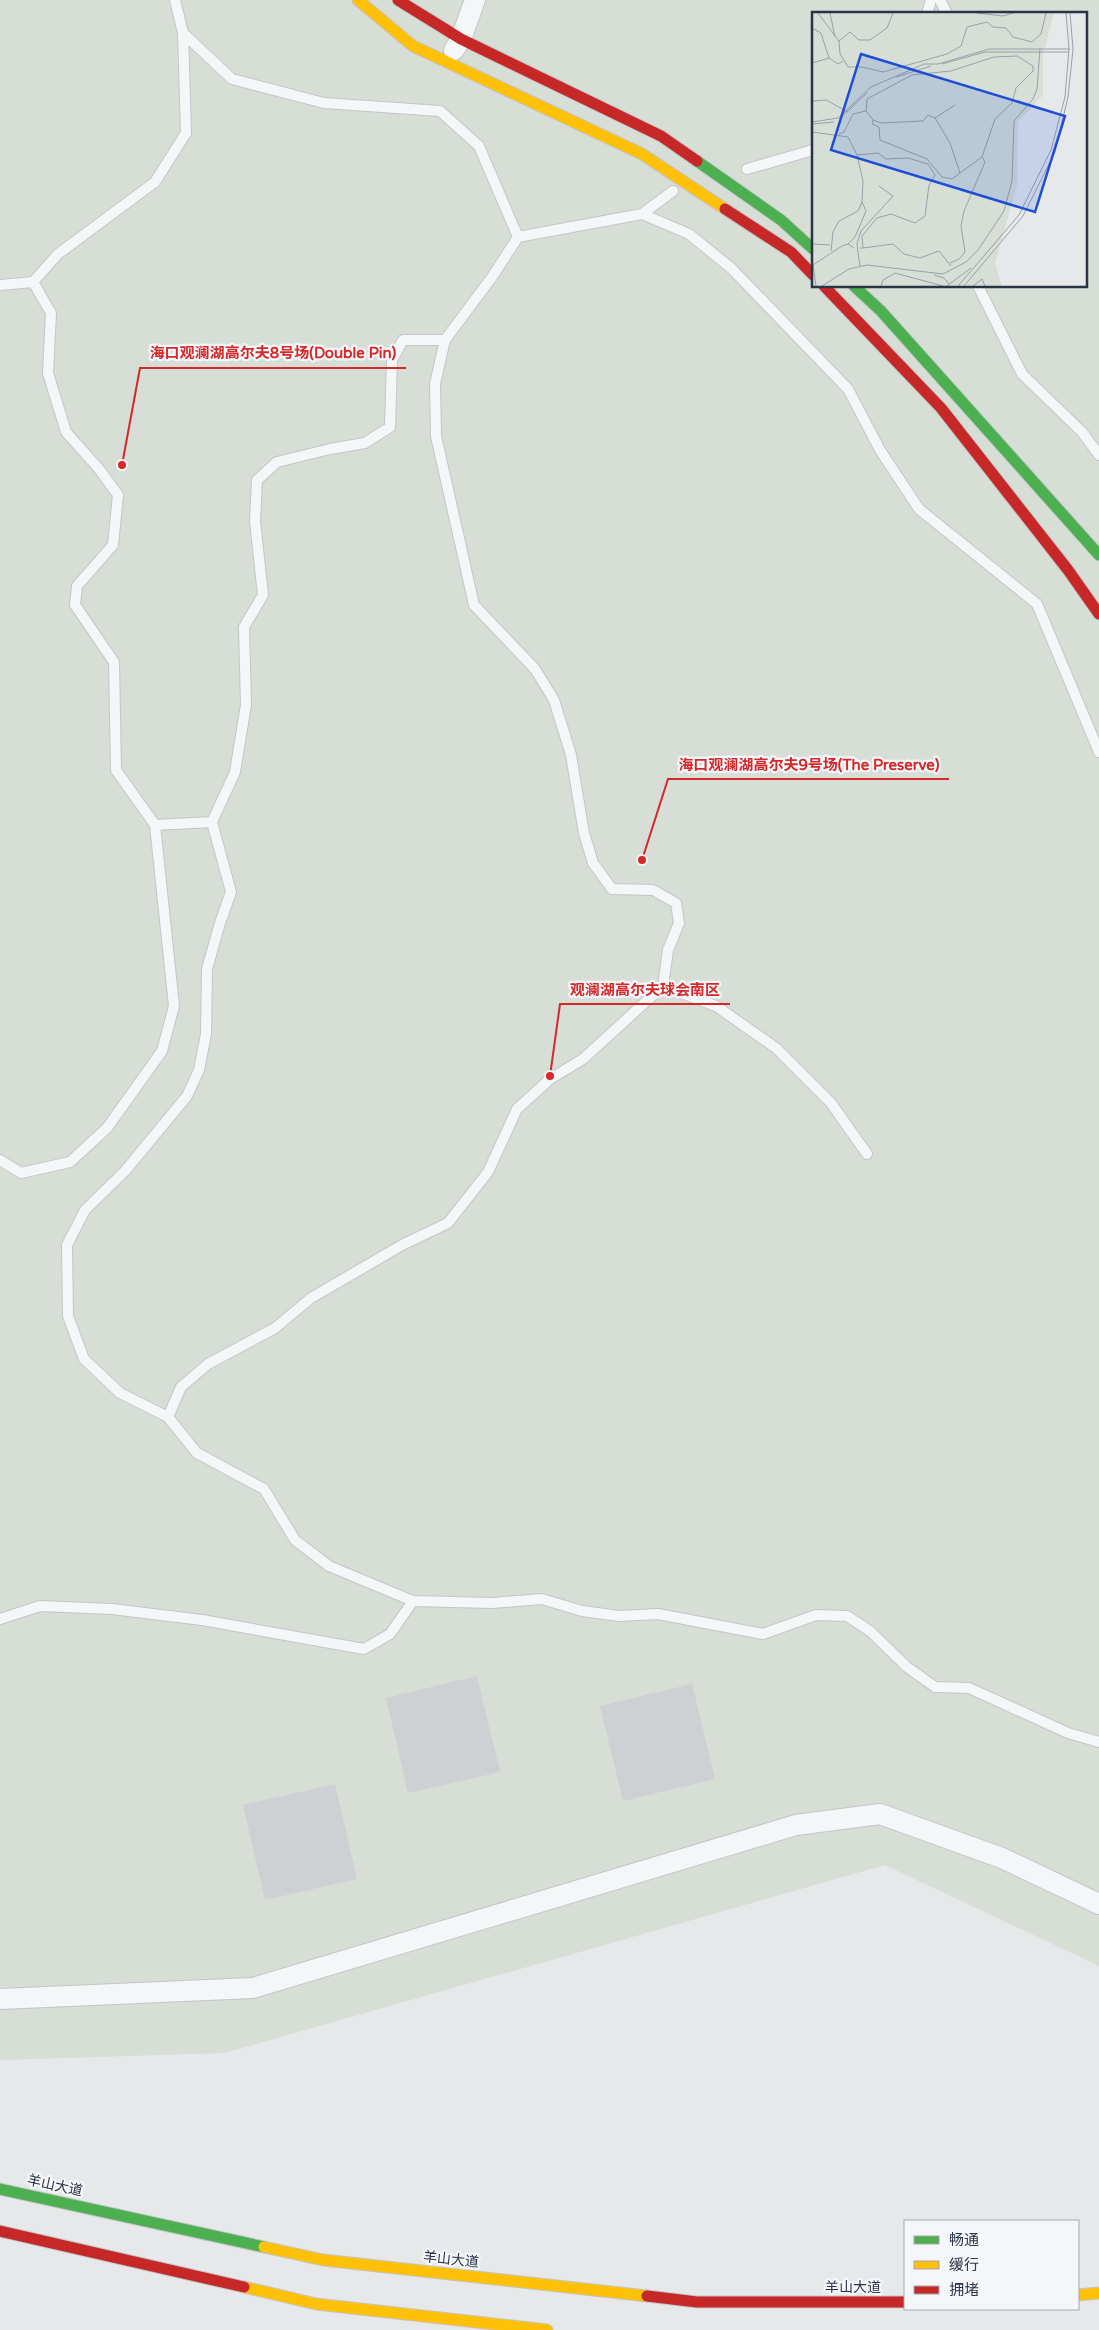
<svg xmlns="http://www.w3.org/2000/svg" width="1099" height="2330" viewBox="0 0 1099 2330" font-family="'Varela Round','Noto Sans SC',sans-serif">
<rect width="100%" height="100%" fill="#e6e8ea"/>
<path fill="#d6ded6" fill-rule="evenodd" d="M0,0H1099V1966L885,1865L225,2053L0,2060ZM813,14H1085V286H813Z"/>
<path fill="#ced0d3" d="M477,1676L500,1772L408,1793L386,1698Z
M692,1684L715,1779L623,1801L600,1706Z
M335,1784L357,1879L265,1900L243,1805Z"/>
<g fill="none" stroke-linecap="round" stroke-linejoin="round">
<defs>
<path id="lane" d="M940,0L947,14
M927,14L931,0
M183,33L232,79L324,103L440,111L479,146L518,237
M747,169L813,150
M642,214L673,191
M33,282L58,254L155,182L186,133L183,33L175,0
M0,285L33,282L51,313L48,373L66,432L99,469L118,495L113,545L77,586L75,605L114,662L116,770L155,825L174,1006L162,1051L107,1128L70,1162L21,1173L0,1160
M978,286L1022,374L1082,432L1099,455
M445,340H403L392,360L390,427L365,443L330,449L277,462L257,480L255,521L263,595L244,627L246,705L235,772L212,822L231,892L220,923L207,969L206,1034L199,1070L187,1096L125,1171L85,1210L67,1245L68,1316L84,1359L120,1393L168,1417L181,1387L208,1364L275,1328L311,1298L402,1245L448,1223L488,1172L517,1109L550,1079L583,1059L663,986L668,950L679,923L676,903L653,890L612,889L593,863L584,833L571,755L554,700L535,669L474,605L436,436L435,384L445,340L492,277L518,237L642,214L689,234L731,268L848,389L880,450L919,509L1037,604L1099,752
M155,825L212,822
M663,986L716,1006L776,1048L831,1103L867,1154
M168,1417L197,1453L264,1489L295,1540L329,1566L413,1601
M0,1619L40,1606L112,1609L202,1620L364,1649L390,1634L413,1601L492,1603L542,1599L582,1611L619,1616L658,1614L763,1634L816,1615L847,1616L870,1631L907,1667L935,1687L969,1688L1068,1733L1099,1742"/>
<path id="street" d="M454,50L461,39L475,0
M0,1999L253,1988L796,1825L880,1814L1002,1858L1099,1904"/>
<path id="fast" d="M697,161L781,220L813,249
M854,286L881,311L1099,555
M0,2189L264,2247"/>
<path id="slow" d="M358,0L413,46L642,154L725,209
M264,2247L323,2260L647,2296
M244,2287L316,2304L547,2330
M1078,2295L1099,2293"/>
<path id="jam" d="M398,0L461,39L661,136L697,161
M725,209L791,252L813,275
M824,286L941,408L1068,570L1099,614
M0,2231L244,2287
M647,2296L697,2302H905"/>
</defs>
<use href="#lane" stroke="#c4c6c8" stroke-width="12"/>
<use href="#street" stroke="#c4c6c8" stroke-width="22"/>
<use href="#fast" stroke="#c4c6c8" stroke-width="13"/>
<use href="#slow" stroke="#c4c6c8" stroke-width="13"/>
<use href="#jam" stroke="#c4c6c8" stroke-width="13"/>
<use href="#lane" stroke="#f5f6f7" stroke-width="10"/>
<use href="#street" stroke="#f5f6f7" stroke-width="20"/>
<use href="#fast" stroke="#4caf50" stroke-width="11"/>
<use href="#slow" stroke="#ffc107" stroke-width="11"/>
<use href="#jam" stroke="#c62828" stroke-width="11"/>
</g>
<g text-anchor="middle" stroke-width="4.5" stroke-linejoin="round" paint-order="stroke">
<g font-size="14" fill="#2b3445" stroke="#f4f6f9">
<text transform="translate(55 2185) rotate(12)" y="5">羊山大道</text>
<text transform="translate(451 2259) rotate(6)" y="5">羊山大道</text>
<text x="853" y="2292">羊山大道</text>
</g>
</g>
<g transform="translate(812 12)">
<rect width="275" height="275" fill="#e6e8ea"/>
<path d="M0,1H242L231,43V83L206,110L205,173L183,251L190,274H0Z" fill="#d6ded6"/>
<path fill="none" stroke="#9ba0a8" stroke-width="1" d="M6,1L27,29L28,42L36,55H50L71,60L135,42L149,34L155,15L175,10L181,15L194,16L201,25L220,30L229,22L234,1M18,1L23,25M165,1L191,4L201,1M0,16L9,21L17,46L26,52L31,49M27,29L38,20L47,28H58L75,16L81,1M0,51L17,46M130,52L173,40H257M84,65L119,54M0,89L14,88L36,100M123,106L143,93M27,107L55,81M61,108L60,112L67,115L68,128L115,147L130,165L140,167L148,161L138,131L123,106L116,103L111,109L69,111L61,108L54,99L55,87L100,63L139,59L182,45L205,44L221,54V59L204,76L200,91L183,107L170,145L173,150L152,199L149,214L153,240L147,247L138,251M0,110L26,106L59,75L112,52H126L177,37H258M0,112L22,110M0,120L36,125L45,143M27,122L32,120L41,102L54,99M148,161L170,145M0,232L18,233M36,232L43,225L54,199L50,190M51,236L81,232L92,242L108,246L127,239L139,254M19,239L21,220L27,209L46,199L50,190L51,169L45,143L66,141L74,147L96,146L116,152L123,163L117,173L113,204L103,211L79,202L65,206L50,224L51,236H48M48,255L45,232L49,219L81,184L67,174M122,263L132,266L137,272M4,274L1,253L30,234L36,232L42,236M10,274L37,257L55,253L131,262L154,250L166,238L192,199L200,169L202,109L221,87L225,77L228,36M69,274L71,268L83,261L131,274M135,274L159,256M146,274L207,203L239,138L253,85L257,37L254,1M152,274L211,204L243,140L256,85L261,37L258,1M161,274L170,267L173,274"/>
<path fill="#1d4ed8" fill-opacity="0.15" stroke="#1d4ed8" stroke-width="2.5" d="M49,42L253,104L223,200L19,138Z"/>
<rect width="275" height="275" fill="none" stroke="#2b3445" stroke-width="2.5"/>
</g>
<path fill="none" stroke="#d62828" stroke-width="2" d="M122 465L140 368H406M642 860L668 779H949M550 1076L560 1004H730"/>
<g fill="#d62828" stroke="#f4f6f9" stroke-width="2">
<circle cx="122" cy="465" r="5"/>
<circle cx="642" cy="860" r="5"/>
<circle cx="550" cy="1076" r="5"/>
</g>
<g font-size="15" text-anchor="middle" font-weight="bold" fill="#d62828" stroke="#f4f6f9" stroke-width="4.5" stroke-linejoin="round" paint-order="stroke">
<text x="273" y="358">海口观澜湖高尔夫8号场(Double Pin)</text>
<text x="809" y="770">海口观澜湖高尔夫9号场(The Preserve)</text>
<text x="645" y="995">观澜湖高尔夫球会南区</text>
</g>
<rect x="904" y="2220" width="175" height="90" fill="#f4f6f9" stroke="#a4a8b1"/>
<rect x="914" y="2236" width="25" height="8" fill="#4caf50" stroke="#a4a8b1"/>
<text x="949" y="2245" font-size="15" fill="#2b3445">畅通</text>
<rect x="914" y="2261" width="25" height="8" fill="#ffc107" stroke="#a4a8b1"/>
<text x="949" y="2270" font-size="15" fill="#2b3445">缓行</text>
<rect x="914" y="2286" width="25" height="8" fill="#c62828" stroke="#a4a8b1"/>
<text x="949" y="2295" font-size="15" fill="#2b3445">拥堵</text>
</svg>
